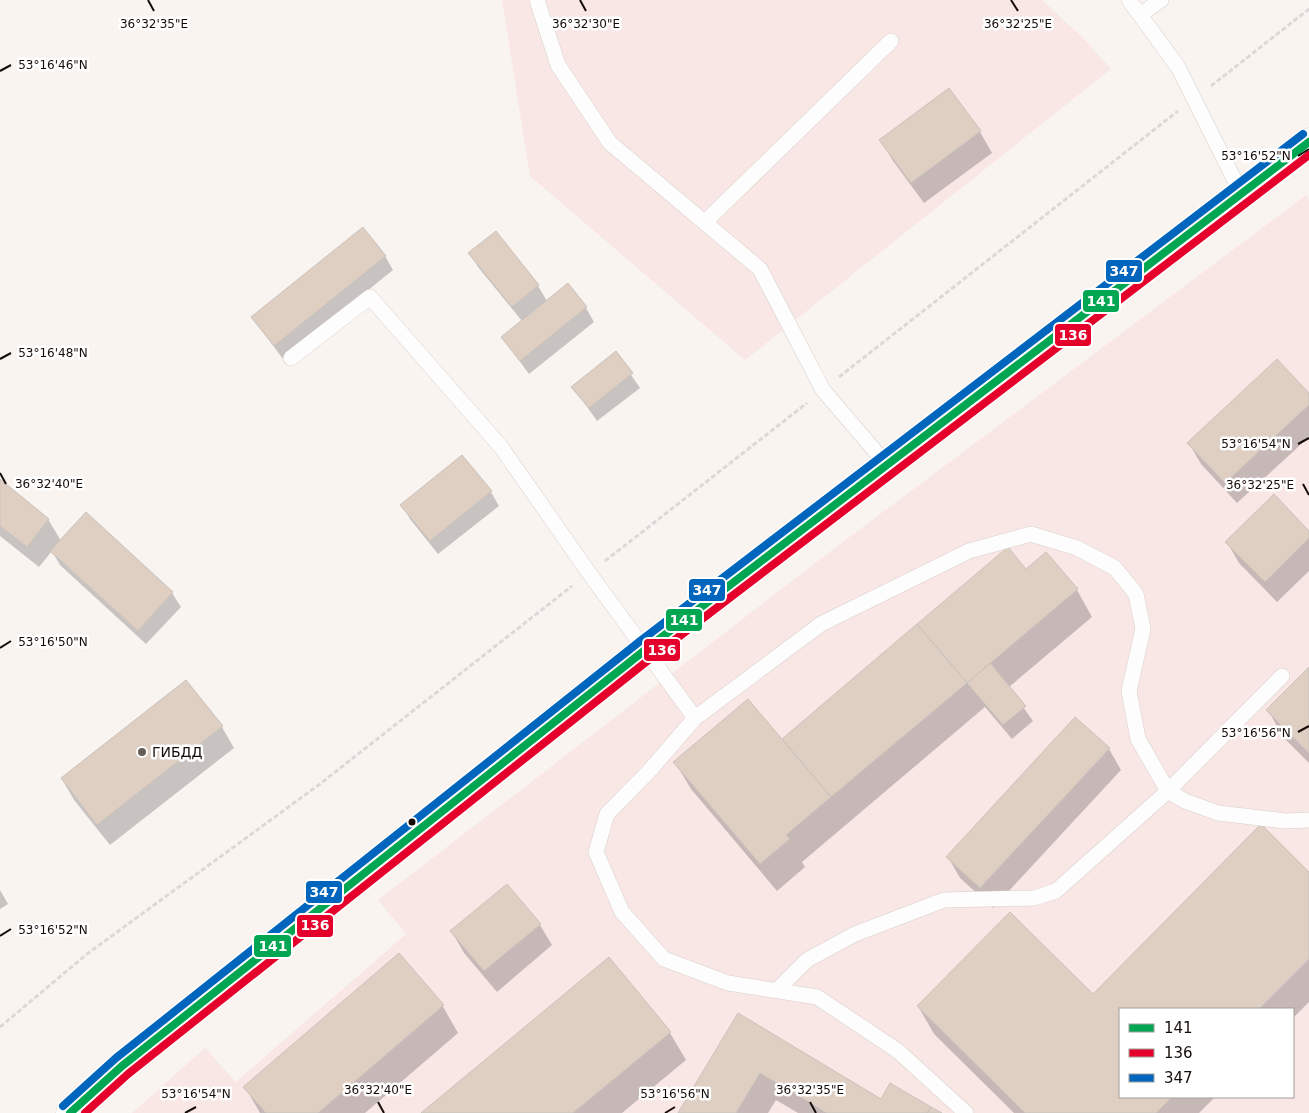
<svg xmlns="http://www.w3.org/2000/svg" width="1309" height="1113" viewBox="0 0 1309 1113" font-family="'DejaVu Sans',sans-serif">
<rect width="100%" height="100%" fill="#faf4f1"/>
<path fill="#f8e7e4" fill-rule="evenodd" d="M502,0H1042L1083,38L1111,69L745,360L530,176Z
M1306,195L1309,200V1113H132L205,1048L236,1082L406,934L378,900L836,547ZM1120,1009H1293V1097H1120Z"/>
<path fill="#0003" d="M949,90L980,132L992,153L924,203L893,161L881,140Z
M496,232L538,286L547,301L586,308L594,322L529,374L502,337L522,321L478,267L470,253Z
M385,256L393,270L283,359L252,317Z
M616,353L640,388L597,421L573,387Z
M1309,395V437L1237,503L1201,464L1189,443Z
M462,457L491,492L499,506L438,554L410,519L402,505Z
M0,481L48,519L61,541L86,513L172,593L181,607L146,644L60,565L52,551L39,567L0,536Z
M1309,533V571L1277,602L1239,563L1227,542Z
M1008,549L1026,570L1077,590L1092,617L1009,687L1033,721L1012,739L985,707L802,862L805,867L777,891L691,789L675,762L781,740Z
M1309,669V763L1283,737L1268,710Z
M1075,718L1109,749L1121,770L993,908L960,878L948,857Z
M222,727L234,748L110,845L74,800L62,779Z
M1309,873V1002L1293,1018V1009H1120V1097H1215L1199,1113H1014L934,1034L918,1006L1093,996Z
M0,890L8,904L0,909Z
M540,925L552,945L497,992L464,953L452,932Z
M608,959L670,1033L686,1060L622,1113H422Z
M442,1005L458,1033L365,1113H260L245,1087Z
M738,1015L881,1100L939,1113H798L776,1100L768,1113H679Z"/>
<path fill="#dfcfc2" stroke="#c9c2bd" d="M949,88L981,131L911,183L879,140Z
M363,227L386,256L274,346L251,317Z
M496,231L539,285L512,307L468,253Z
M568,283L587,307L520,361L501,337Z
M616,351L633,373L589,408L571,387Z
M1277,359L1309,393V405L1225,483L1187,443Z
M462,455L492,491L430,541L400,505Z
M0,479L49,519L27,547L0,526Z
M1274,494L1309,531V538L1265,582L1225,542Z
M86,512L173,592L138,631L50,551Z
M1008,547L1026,569L1046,552L1078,589L967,683L917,624Z
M917,624L967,683L831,797L782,739Z
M990,663L1026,706L1003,725L967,683Z
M1309,667V753L1266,710Z
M186,680L223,726L97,825L61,778Z
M748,699L831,797L786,835L790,839L760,864L673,762Z
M1075,717L1110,748L980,888L946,857Z
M1261,824L1309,872V959L1259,1009H1120V1097H1172L1156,1113H1025L917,1006L1010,912L1093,994Z
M507,884L541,924L484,971L450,931Z
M399,953L444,1005L318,1113H266L243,1087Z
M609,957L671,1032L573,1113H421Z
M738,1013L881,1099L890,1083L931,1107L927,1113H827L760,1073L736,1113H678Z
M931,1107L942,1113H927Z"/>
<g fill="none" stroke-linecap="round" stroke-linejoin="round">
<defs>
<path id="lane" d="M537,0L558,65L610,143L760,269L823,390L887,465
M1129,0L1140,15
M1161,0L1140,15L1178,67L1241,193
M705,222L891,41
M291,358L370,297L501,447L589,573L695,718
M777,990L807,960L855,934L944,900L1034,898L1056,891L1168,791L1282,676
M966,1113L898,1051L817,997L728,983L664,959L622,912L596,852L607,814L651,769L695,718L821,624L969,551L1031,534L1077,548L1115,568L1136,594L1143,629L1129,691L1138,739L1168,791L1185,801L1218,813L1286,821L1309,820"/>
<path id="secondary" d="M70,1113L122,1066L645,650L1309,142"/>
</defs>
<use href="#lane" stroke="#d9d0cc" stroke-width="16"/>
<use href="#secondary" stroke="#d9d0cc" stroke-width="29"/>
<path stroke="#dbd9d8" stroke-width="3" stroke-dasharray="5 2.5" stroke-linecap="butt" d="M1211,86L1309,9
M839,377L1178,111
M605,561L807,403
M0,1027L87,954L320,784L572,586"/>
<use href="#lane" stroke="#fefdfd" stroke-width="15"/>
<use href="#secondary" stroke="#fefdfd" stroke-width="28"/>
<defs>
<path id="bus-1" d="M70,1113L122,1066L645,650L1309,142"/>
<path id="bus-2" d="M85,1113L128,1074L651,658L1309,155"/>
<path id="bus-3" d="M63,1106L116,1058L639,642L1303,134"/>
</defs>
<use href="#bus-1" stroke="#fff" stroke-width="11"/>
<use href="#bus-2" stroke="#fff" stroke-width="11"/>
<use href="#bus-3" stroke="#fff" stroke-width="11"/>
<use href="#bus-1" stroke="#00a651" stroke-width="8"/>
<use href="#bus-2" stroke="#e4002b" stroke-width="8"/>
<use href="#bus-3" stroke="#0065bd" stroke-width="8"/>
</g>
<path fill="none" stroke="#150c08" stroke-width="2" d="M148,0L154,11M580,0L586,11M1011,0L1018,11M0,71L11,65M1298,156L1309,149M0,359L11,353M1298,444L1309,438M0,473L6,484M1303,484L1309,495M0,648L11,641M1298,732L1309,726M0,936L11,929M378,1102L384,1113M810,1102L816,1113M185,1113L196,1107M665,1113L675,1107"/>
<circle fill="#655d5a" stroke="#fff" stroke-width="2" cx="142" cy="752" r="5"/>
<circle fill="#150c08" stroke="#fff" stroke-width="2" cx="412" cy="822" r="4.5"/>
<g text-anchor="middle" stroke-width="5" stroke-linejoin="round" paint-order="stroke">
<g font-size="14" fill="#150c08" stroke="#fff" text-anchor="start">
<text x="152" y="757">ГИБДД</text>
</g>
</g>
<g font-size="12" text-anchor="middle" fill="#150c08" stroke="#fff" stroke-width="5" stroke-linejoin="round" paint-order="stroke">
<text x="154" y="28">36°32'35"E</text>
<text x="586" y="28">36°32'30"E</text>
<text x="1018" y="28">36°32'25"E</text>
<text x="53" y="69">53°16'46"N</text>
<text x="1256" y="160">53°16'52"N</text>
<text x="53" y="357">53°16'48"N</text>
<text x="1256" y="448">53°16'54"N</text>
<text x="49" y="488">36°32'40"E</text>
<text x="1260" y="489">36°32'25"E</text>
<text x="53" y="646">53°16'50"N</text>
<text x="1256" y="737">53°16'56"N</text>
<text x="53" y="934">53°16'52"N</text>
<text x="378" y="1094">36°32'40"E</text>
<text x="810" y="1094">36°32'35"E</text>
<text x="196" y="1098">53°16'54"N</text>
<text x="675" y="1098">53°16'56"N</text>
</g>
<g stroke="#fff" stroke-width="2">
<rect x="1105" y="259" width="38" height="24" rx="5" fill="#0065bd"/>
<rect x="1082" y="289" width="38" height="24" rx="5" fill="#00a651"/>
<rect x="1054" y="323" width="38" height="24" rx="5" fill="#e4002b"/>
<rect x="688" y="578" width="38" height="24" rx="5" fill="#0065bd"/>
<rect x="665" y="608" width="38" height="24" rx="5" fill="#00a651"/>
<rect x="643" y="638" width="38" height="24" rx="5" fill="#e4002b"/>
<rect x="305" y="880" width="38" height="24" rx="5" fill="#0065bd"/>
<rect x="296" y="914" width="38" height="24" rx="5" fill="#e4002b"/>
<rect x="253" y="934" width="39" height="24" rx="5" fill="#00a651"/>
</g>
<g font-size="14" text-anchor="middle" font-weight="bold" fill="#fff">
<text x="1124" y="276">347</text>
<text x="1101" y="306">141</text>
<text x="1073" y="340">136</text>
<text x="707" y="595">347</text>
<text x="684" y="625">141</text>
<text x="662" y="655">136</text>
<text x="324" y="897">347</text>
<text x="315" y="930">136</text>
<text x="273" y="951">141</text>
</g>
<rect x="1119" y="1008" width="175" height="90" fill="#ffffff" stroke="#a19e9c"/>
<rect x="1129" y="1024" width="25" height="8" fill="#00a651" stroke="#a19e9c"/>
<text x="1164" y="1033" font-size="15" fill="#150c08">141</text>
<rect x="1129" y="1049" width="25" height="8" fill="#e4002b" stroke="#a19e9c"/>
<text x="1164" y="1058" font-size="15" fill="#150c08">136</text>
<rect x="1129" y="1074" width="25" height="8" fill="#0065bd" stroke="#a19e9c"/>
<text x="1164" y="1083" font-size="15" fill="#150c08">347</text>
</svg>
